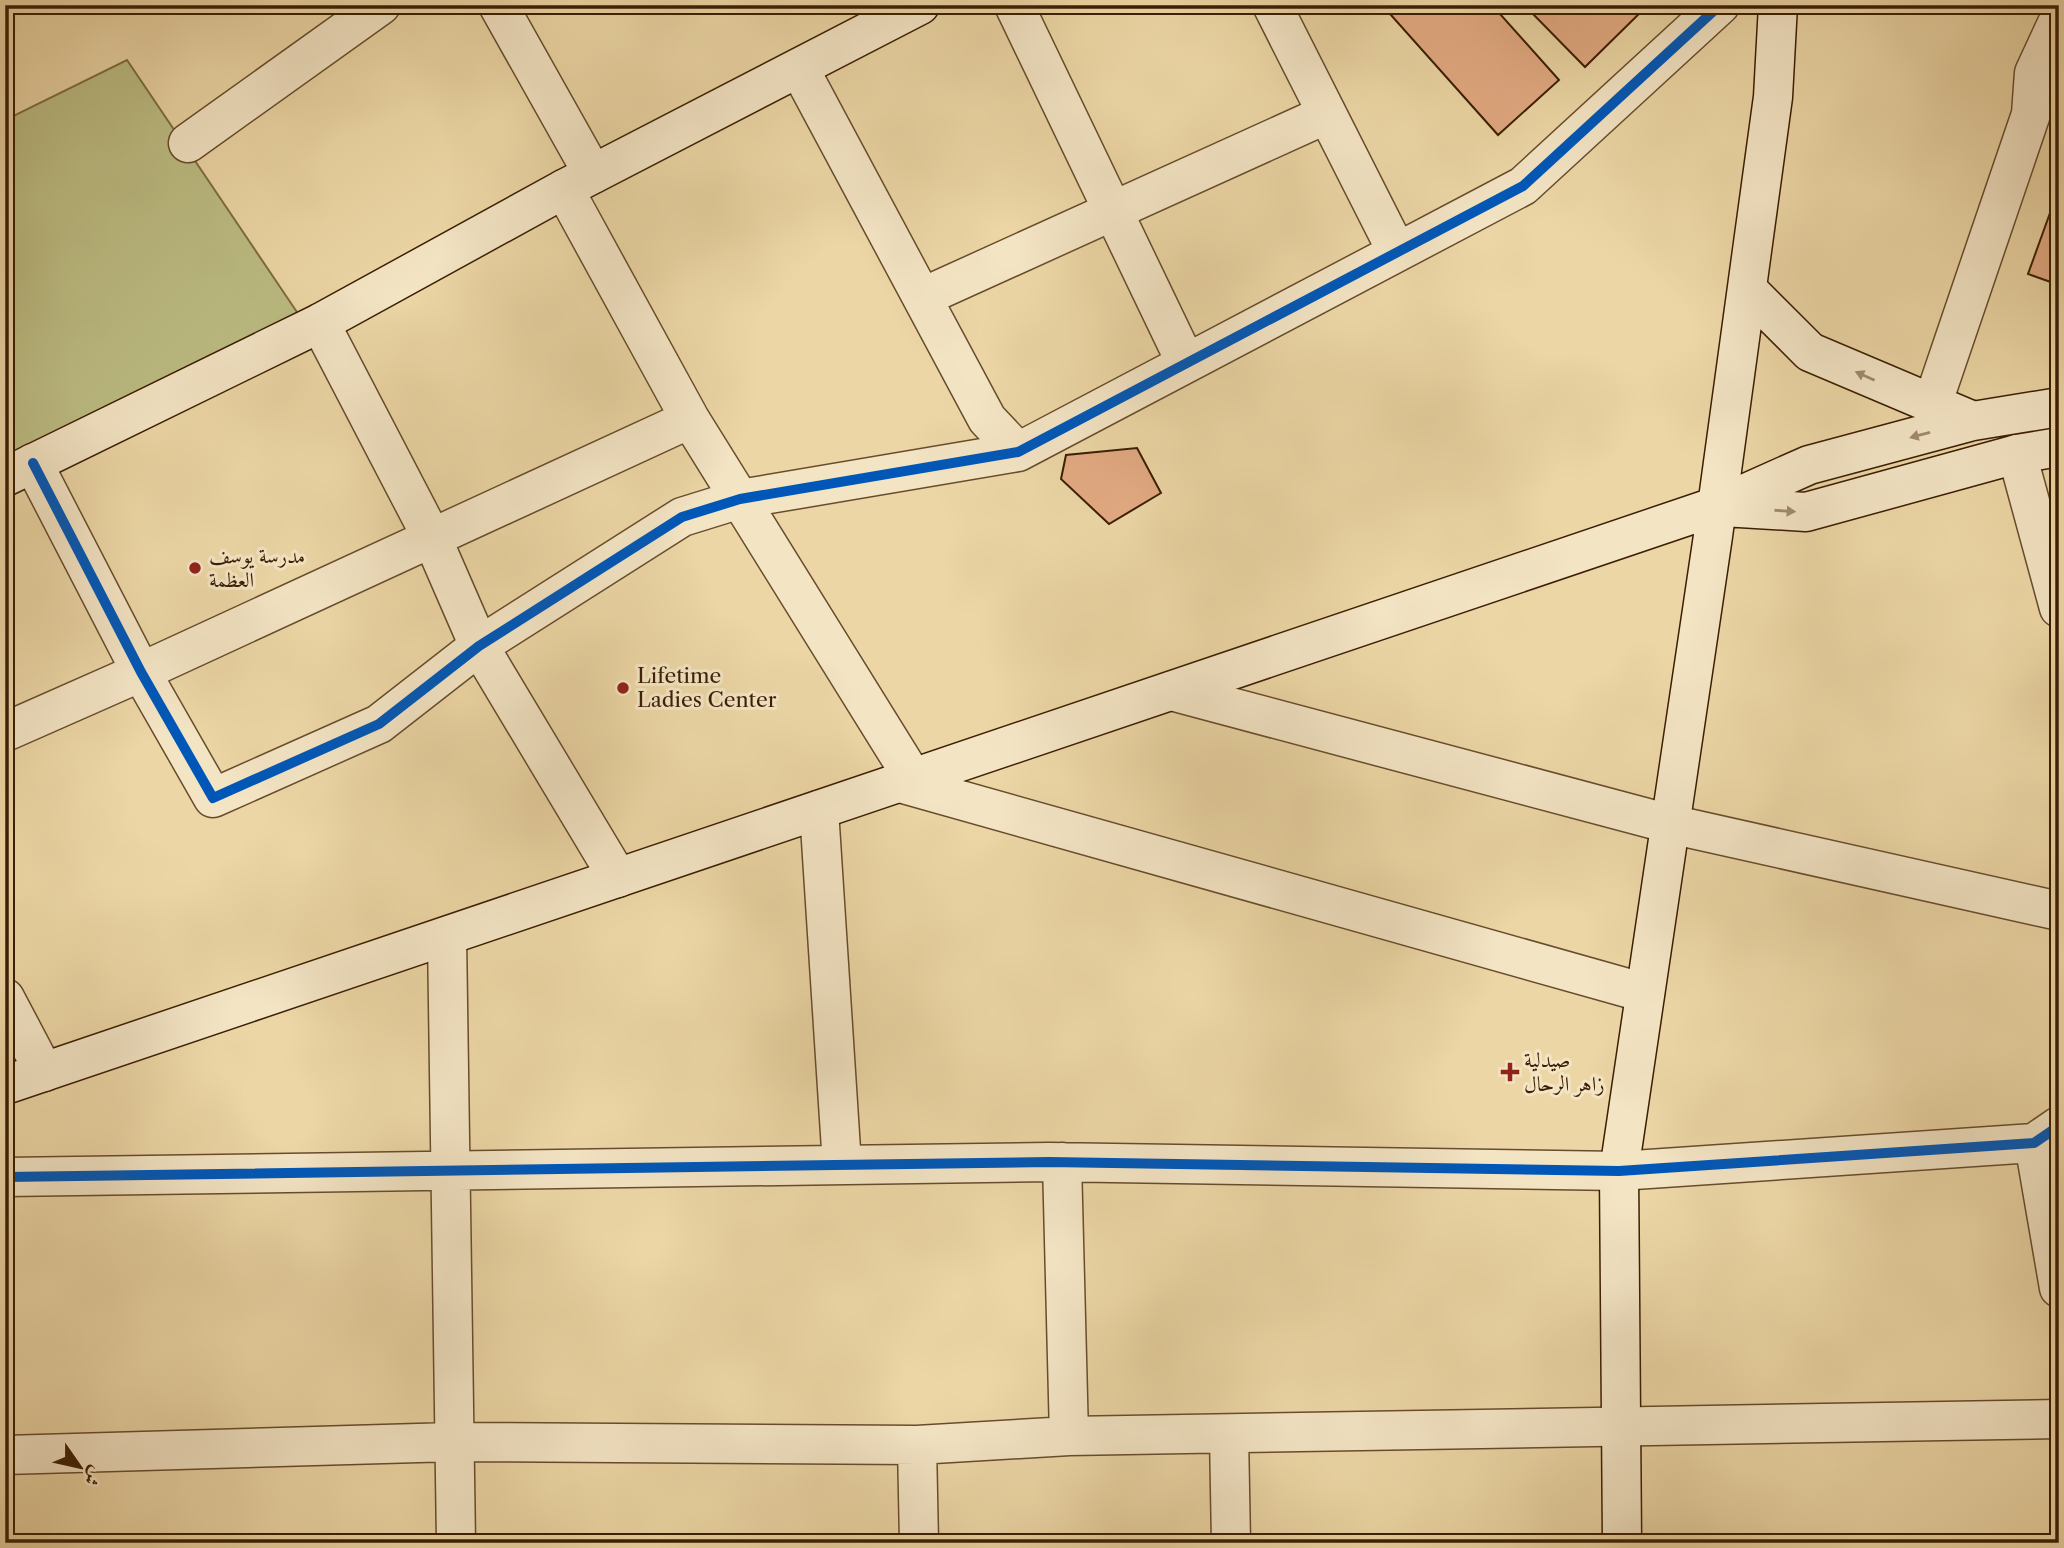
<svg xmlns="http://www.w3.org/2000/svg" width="2064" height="1548" viewBox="0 0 2064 1548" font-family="'Libre Caslon Text',Amiri,serif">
<rect width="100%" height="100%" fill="#ecd6a5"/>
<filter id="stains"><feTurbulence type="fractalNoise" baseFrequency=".00286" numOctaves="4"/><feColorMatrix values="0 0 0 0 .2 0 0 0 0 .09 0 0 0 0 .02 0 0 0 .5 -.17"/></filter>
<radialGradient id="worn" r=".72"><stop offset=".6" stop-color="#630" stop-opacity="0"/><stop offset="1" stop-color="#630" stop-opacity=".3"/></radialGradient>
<path fill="#bcbd83" stroke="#7c6e43" stroke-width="2" d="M127,60L305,324L5,456V120Z"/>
<path fill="#e2aa82" stroke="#3b1e03" stroke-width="2" d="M1382,5H1492L1559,80L1498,135Z
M1536,5H1648L1585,67L1530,11Z
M2059,188V285L2028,274Z
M1137,448L1161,493L1109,524L1061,479L1066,455Z"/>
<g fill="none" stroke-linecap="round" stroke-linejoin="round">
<defs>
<path id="street" d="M498,5L593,174
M1014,5L1186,363
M1272,5L1397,252
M799,68L987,419L1018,452
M188,143L381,5
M564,189L690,419L913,778
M923,297L1327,114
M320,323L432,538L479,646L618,878
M1932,405L2031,114L2034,73L2059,19
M2017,454L2059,608
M33,463L141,672L213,798L379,724L479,646L682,517L740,499L1018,452L1523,186L1720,5
M1171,691L1670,824L2059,911
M5,732L141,672L690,419
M900,783L1645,993
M819,810L842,1165
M447,936L456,1543
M5,998L44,1072
M2034,1143L2059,1288
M1062,1162L1069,1436
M5,1177L1049,1162L1619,1171L2034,1143L2059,1126
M1229,1435L1231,1543
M917,1445L919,1543
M5,1455L453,1442L917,1445L1069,1436L2059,1419"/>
<path id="secondary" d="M1747,289L1810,352L1973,421
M5,477L320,323L564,189L920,5
M1723,507L1806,512L2017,454L2059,447
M5,1085L1717,506L1809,465L1973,421L2059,407
M1622,1543L1619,1171L1713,536L1773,97L1778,5"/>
</defs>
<use href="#street" stroke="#674c2c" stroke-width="41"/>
<use href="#secondary" stroke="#3b1e03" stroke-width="41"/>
<use href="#street" stroke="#f3e4c4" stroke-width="38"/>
<use href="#secondary" stroke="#f3e4c4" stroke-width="38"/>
<defs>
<path id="cycleway" d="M33,463L141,672L213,798L379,724L479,646L682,517L740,499L1018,452L1523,186L1720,5
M5,1177L1049,1162L1619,1171L2034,1143L2059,1126"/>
</defs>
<use href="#cycleway" stroke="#f3e4c4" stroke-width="15"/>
<use href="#cycleway" stroke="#0057b8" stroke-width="10"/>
</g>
<defs><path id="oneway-solid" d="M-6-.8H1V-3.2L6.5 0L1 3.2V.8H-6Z" transform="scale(1.75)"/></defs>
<g fill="#a08b6d">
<use href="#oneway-solid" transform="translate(1865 376) rotate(-156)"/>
<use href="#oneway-solid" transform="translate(1920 435) rotate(165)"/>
<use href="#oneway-solid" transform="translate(1785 511) rotate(4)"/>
</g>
<g fill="#8f2418" stroke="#f3e4c4" stroke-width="2.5">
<circle cx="195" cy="568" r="7"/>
<circle cx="623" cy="688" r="7"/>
<path d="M1506.5 1061.5h7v7h7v7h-7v7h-7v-7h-7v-7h7z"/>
</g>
<g text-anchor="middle" stroke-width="6" stroke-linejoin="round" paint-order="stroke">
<g font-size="21" fill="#3b1e03" stroke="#f3e4c4" text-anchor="start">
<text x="209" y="563">مدرسة يوسف<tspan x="209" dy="24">العظمة</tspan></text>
<text x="637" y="683">Lifetime<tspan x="637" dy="24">Ladies Center</tspan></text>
<text x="1524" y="1067">صيدلية<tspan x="1524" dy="24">زاهر الرحال</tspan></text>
</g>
</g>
<rect width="2064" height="1548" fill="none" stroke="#ecd6a5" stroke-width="28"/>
<rect x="7" y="7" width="2050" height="1534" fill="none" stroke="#3b1e03" stroke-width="3.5"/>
<rect x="14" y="14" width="2036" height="1520" fill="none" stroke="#3b1e03" stroke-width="2"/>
<g transform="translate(80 1467) rotate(124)" stroke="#f3e4c4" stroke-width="5" paint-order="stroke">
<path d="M0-5L12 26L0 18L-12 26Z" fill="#3b1e03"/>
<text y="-10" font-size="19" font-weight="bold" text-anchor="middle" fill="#3b1e03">ش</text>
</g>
<rect width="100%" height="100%" filter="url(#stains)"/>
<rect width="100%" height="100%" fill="url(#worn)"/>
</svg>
